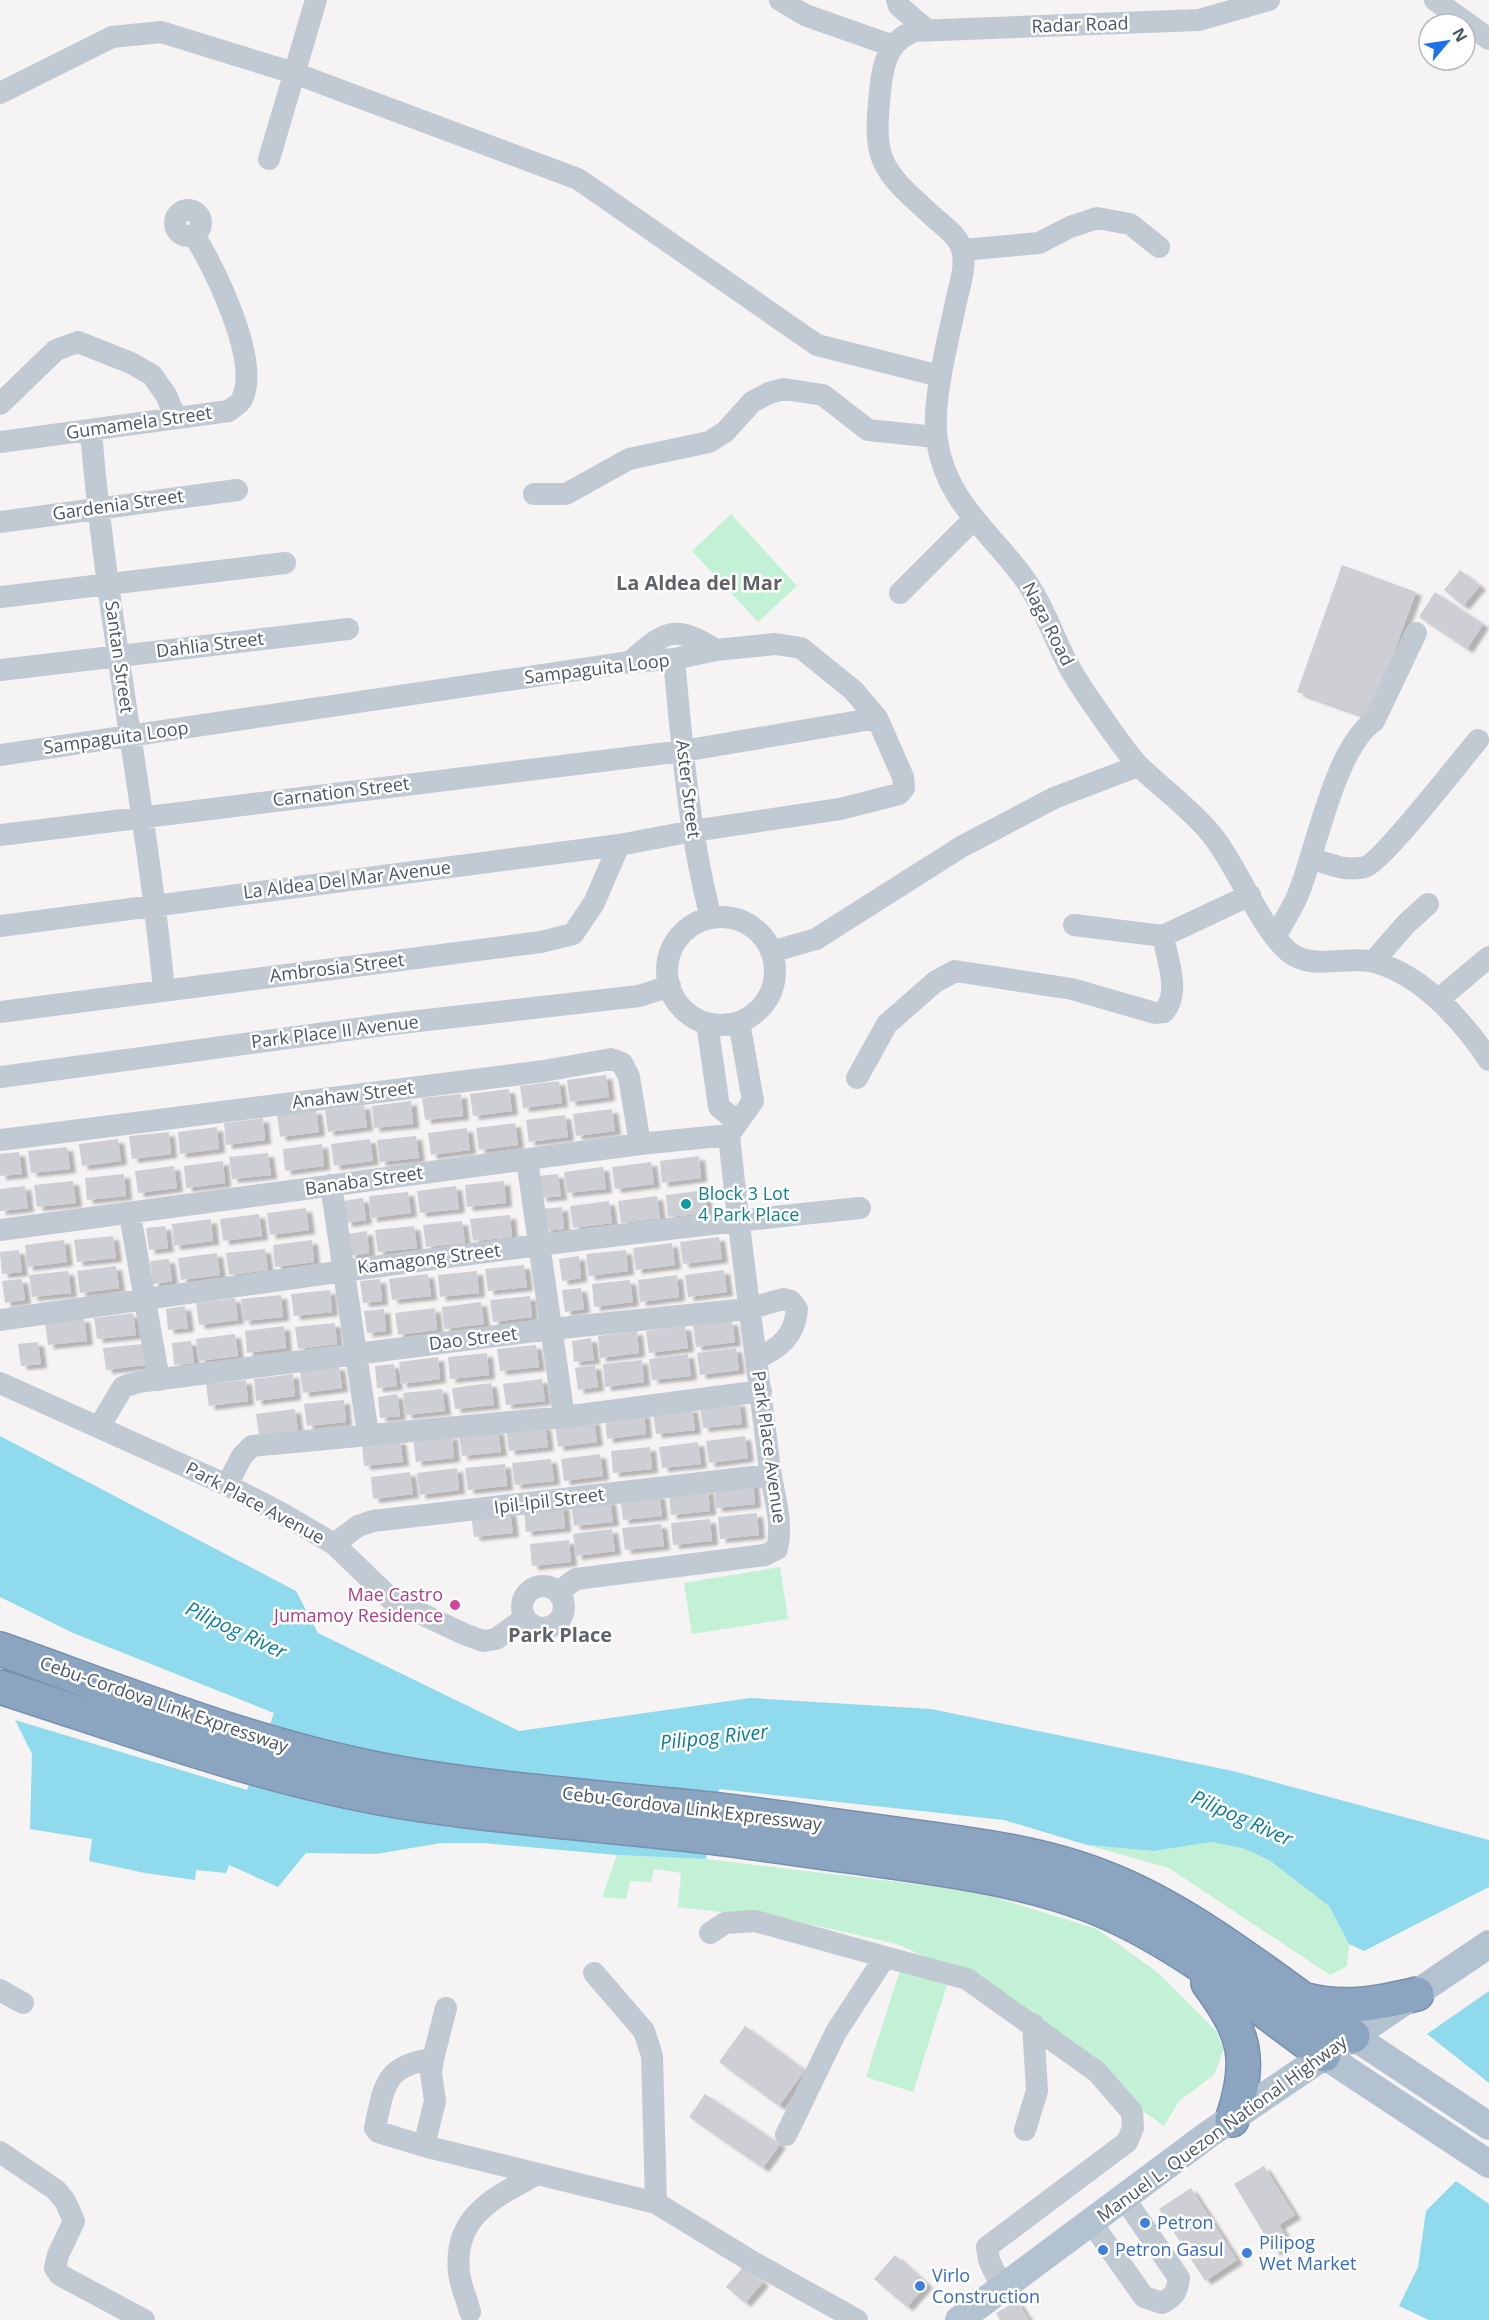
<svg xmlns="http://www.w3.org/2000/svg" width="1489" height="2320" viewBox="0 0 1489 2320" font-family="'Open Sans',sans-serif">
<defs>
<filter id="shadow"><feDropShadow dx="6" dy="4" stdDeviation="1.5" flood-color="#0004"/></filter>
</defs>
<rect width="100%" height="100%" fill="#f5f3f3"/>
<path fill="#c3f1d5" d="M731,514L797,586L758,622L692,551Z
M780,1567L788,1619L692,1634L684,1583Z
M1211,1842L1242,1848L1269,1860L1329,1906L1349,1944L1347,1966L1330,1975L1169,1868L1087,1845L1154,1851Z
M617,1855L706,1859L974,1891L1097,1929L1157,1972L1216,2031L1224,2049L1214,2075L1179,2101L1164,2126L1118,2093L998,1989L897,1944L796,1921L678,1907L681,1873L654,1869L651,1882L630,1881L626,1899L602,1897Z
M900,1970L947,1985L913,2092L866,2077Z"/>
<path fill="#90daee" d="M0,1436L296,1591L318,1633L519,1731L750,1698L931,1709L1233,1771L1489,1840V1887L1364,1951L1349,1944L1329,1906L1269,1860L1242,1848L1211,1842L1154,1851L1087,1845L1004,1820L719,1789L706,1859L617,1855L483,1843H441L376,1854L306,1853L278,1887L229,1865L226,1873L196,1870L195,1880L145,1873L89,1861L92,1839L30,1829L32,1754L15,1720L247,1790L274,1713L73,1633L0,1597Z
M1489,1991V2083L1427,2034Z
M1456,2181L1489,2204V2320H1429L1399,2306L1418,2267L1426,2211Z"/>
<path fill="#cdcfd5" filter="url(#shadow)" d="M1342,565L1416,592L1370,718L1297,692Z
M1460,570L1480,586L1463,606L1444,590Z
M1435,592L1483,624L1467,649L1419,617Z
M606,1075L609,1097L570,1102L567,1080Z
M559,1081L562,1103L523,1108L520,1086Z
M509,1089L512,1111L473,1116L470,1094Z
M461,1094L463,1116L425,1120L422,1098Z
M411,1101L413,1124L374,1128L372,1106Z
M364,1105L367,1127L328,1132L325,1110Z
M612,1109L615,1131L576,1136L573,1114Z
M316,1110L319,1132L280,1137L277,1115Z
M565,1115L568,1137L529,1142L526,1120Z
M263,1118L265,1140L226,1145L224,1123Z
M515,1123L518,1145L479,1150L476,1128Z
M217,1127L219,1149L180,1154L178,1132Z
M467,1128L470,1150L431,1155L428,1133Z
M169,1132L171,1154L132,1159L129,1136Z
M416,1136L419,1158L380,1162L377,1140Z
M118,1139L121,1161L82,1166L79,1144Z
M370,1139L373,1161L334,1166L331,1144Z
M322,1144L324,1166L285,1171L283,1149Z
M67,1147L70,1169L31,1173L28,1151Z
M19,1152L22,1174L0,1176V1154Z
M268,1153L271,1175L232,1179L229,1157Z
M699,1156L701,1178L662,1183L660,1161Z
M223,1161L225,1183L186,1188L184,1166Z
M651,1162L654,1184L615,1189L612,1167Z
M174,1166L177,1188L138,1193L135,1171Z
M603,1167L606,1189L567,1193L564,1172Z
M124,1174L126,1196L87,1200L85,1178Z
M558,1174L561,1196L541,1198L538,1176Z
M73,1181L76,1203L37,1207L34,1185Z
M504,1181L506,1203L467,1207L465,1185Z
M25,1186L28,1208L0,1211V1189Z
M456,1186L459,1209L420,1213L417,1191Z
M705,1190L707,1213L668,1217L666,1195Z
M408,1192L411,1213L371,1218L369,1196Z
M657,1196L660,1218L621,1223L618,1201Z
M363,1198L366,1220L346,1223L343,1201Z
M609,1201L612,1223L573,1228L570,1206Z
M562,1207L564,1229L545,1231L542,1209Z
M306,1208L309,1230L270,1235L267,1213Z
M259,1214L262,1236L223,1241L220,1219Z
M510,1215L512,1237L473,1241L470,1219Z
M211,1219L213,1241L174,1246L172,1224Z
M462,1221L465,1243L426,1247L423,1225Z
M165,1226L168,1248L149,1250L146,1228Z
M414,1226L417,1248L378,1252L375,1230Z
M367,1231L369,1253L350,1256L347,1234Z
M113,1236L116,1258L77,1262L74,1240Z
M719,1237L722,1259L683,1264L680,1242Z
M64,1240L67,1262L27,1267L25,1245Z
M312,1240L314,1262L275,1267L273,1245Z
M672,1243L675,1265L636,1270L633,1248Z
M265,1249L268,1270L229,1275L226,1253Z
M19,1250L22,1272L2,1274L0,1252Z
M626,1250L628,1271L589,1276L586,1254Z
M217,1253L220,1275L181,1280L178,1258Z
M579,1256L581,1278L562,1281L559,1259Z
M169,1259L172,1281L153,1284L150,1261Z
M524,1265L527,1287L488,1291L485,1269Z
M116,1266L119,1288L80,1293L77,1271Z
M724,1270L727,1292L688,1297L685,1275Z
M68,1271L71,1293L32,1297L29,1275Z
M477,1271L479,1293L440,1297L438,1275Z
M428,1274L431,1296L392,1300L389,1279Z
M677,1275L679,1297L640,1302L638,1280Z
M22,1279L25,1300L5,1303L2,1281Z
M380,1279L382,1301L363,1303L360,1281Z
M630,1280L633,1302L594,1307L592,1284Z
M581,1288L584,1309L565,1312L562,1290Z
M330,1290L332,1312L294,1316L291,1294Z
M281,1295L283,1317L244,1321L241,1299Z
M530,1296L532,1317L493,1322L490,1300Z
M235,1298L238,1320L199,1325L196,1303Z
M481,1302L484,1324L444,1329L442,1307Z
M185,1306L188,1328L168,1330L166,1309Z
M435,1308L437,1330L398,1335L395,1313Z
M384,1309L386,1331L367,1333L364,1311Z
M133,1313L136,1335L97,1339L94,1318Z
M84,1318L87,1341L48,1345L45,1323Z
M732,1321L735,1342L696,1347L693,1325Z
M335,1323L337,1344L298,1349L295,1327Z
M284,1326L286,1348L247,1353L245,1331Z
M685,1326L688,1348L649,1353L646,1331Z
M637,1331L639,1353L600,1358L598,1336Z
M235,1334L238,1356L199,1361L196,1339Z
M591,1338L594,1360L574,1362L572,1341Z
M191,1341L194,1363L174,1365L172,1343Z
M38,1342L41,1364L21,1366L18,1344Z
M142,1344L145,1365L106,1370L103,1348Z
M536,1345L539,1367L500,1371L497,1349Z
M736,1348L739,1370L700,1375L697,1353Z
M487,1353L489,1375L450,1379L448,1357Z
M688,1354L691,1376L652,1380L649,1359Z
M438,1357L440,1379L401,1384L399,1362Z
M642,1360L644,1382L605,1387L603,1364Z
M394,1364L397,1386L377,1388L375,1366Z
M595,1365L598,1387L578,1390L575,1368Z
M339,1366L342,1388L303,1393L300,1371Z
M293,1374L295,1396L256,1401L254,1379Z
M542,1379L545,1401L506,1405L503,1384Z
M246,1380L248,1401L209,1406L206,1384Z
M491,1383L494,1405L455,1409L452,1388Z
M442,1389L445,1411L406,1415L403,1393Z
M397,1394L400,1416L380,1418L378,1397Z
M344,1400L346,1422L307,1426L304,1404Z
M739,1402L742,1424L703,1428L700,1407Z
M692,1408L695,1430L656,1434L653,1412Z
M295,1409L298,1431L259,1435L256,1414Z
M644,1413L646,1434L607,1439L605,1417Z
M594,1420L597,1442L558,1447L555,1424Z
M545,1425L548,1447L509,1451L506,1429Z
M498,1430L501,1452L462,1456L459,1434Z
M452,1435L454,1458L416,1462L413,1440Z
M745,1436L748,1458L709,1463L706,1441Z
M400,1440L403,1462L364,1466L362,1444Z
M698,1442L701,1464L662,1468L659,1447Z
M650,1447L652,1469L613,1473L611,1451Z
M600,1454L603,1476L564,1481L561,1459Z
M551,1459L554,1481L515,1485L512,1463Z
M505,1464L507,1486L468,1490L465,1468Z
M457,1468L459,1490L420,1495L417,1473Z
M410,1472L413,1494L373,1499L371,1477Z
M753,1482L755,1504L716,1508L714,1486Z
M708,1489L710,1511L671,1515L669,1494Z
M659,1494L662,1516L623,1520L620,1499Z
M610,1500L613,1522L574,1526L571,1504Z
M563,1505L565,1528L526,1532L524,1510Z
M510,1511L513,1533L474,1537L471,1515Z
M757,1513L759,1535L720,1539L718,1517Z
M710,1519L712,1541L673,1545L671,1523Z
M661,1524L664,1546L625,1550L622,1528Z
M612,1529L615,1551L576,1556L573,1534Z
M569,1540L571,1562L532,1566L530,1544Z
M745,2026L805,2070L779,2106L719,2062Z
M705,2094L780,2144L763,2168L689,2117Z
M1264,2166L1295,2215L1279,2225L1290,2243L1275,2252L1234,2184Z
M1191,2188L1237,2260L1205,2281L1159,2209Z
M895,2255L927,2284L907,2307L874,2279Z
M744,2266L763,2282L745,2303L726,2287Z
M1017,2301L1029,2320H1000L996,2313Z"/>
<g fill="none" stroke-linecap="round" stroke-linejoin="round">
<defs>
<path id="highway" d="M0,1649C133,1696 264,1750 404,1774C505,1791 608,1798 710,1809C765,1815 819,1824 874,1831C950,1842 1033,1849 1105,1878C1191,1911 1278,1982 1353,2036
M0,1687C131,1729 261,1778 397,1801C501,1818 606,1825 710,1837C759,1843 807,1851 856,1857C933,1868 1016,1877 1089,1905C1175,1938 1250,2002 1324,2055
M1208,1983C1245,2033 1253,2059 1232,2120
M1306,2000C1344,2010 1380,2003 1417,1994"/>
</defs>
<use href="#highway" stroke="#7690ad" stroke-width="36"/>
<path stroke="#c1cad2" stroke-width="22" d="M780,0L805,15L893,46
M897,0L899,6L927,30
M1269,0L1199,20L915,31C891,39 884,59 881,83C872,163 878,167 937,220C946,228 959,237 962,250C967,265 959,287 956,302C948,341 931,403 937,441C946,500 987,529 1021,574C1040,598 1053,635 1067,663C1079,686 1096,708 1111,730C1120,742 1129,756 1140,767C1164,790 1191,809 1212,835C1238,867 1260,928 1289,952C1312,971 1348,955 1374,962C1422,975 1462,1020 1489,1060
M1435,0L1489,39
M0,93L112,37L161,32L294,73L578,179L817,345L940,376
M269,159L316,0
M175 223a13 13 0 1 1 26 0a13 13 0 1 1-26 0Z
M963,250L1039,243L1070,227L1097,218L1130,224L1159,247
M0,404L56,350L78,342L131,363L152,375L166,395L175,416
M91,431C106,618 146,803 164,990
M0,442L229,411C233,407 240,404 242,399C261,361 214,268 194,235
M534,494H566L629,459L709,442L725,432L752,402L769,393L784,389L823,395L868,430L936,437
M0,522L237,490
M900,593L973,520
M0,597L285,563
M674,659C682,746 689,834 711,918
M630,662C666,630 674,624 716,650
M0,670L348,629
M0,755L630,662L674,659L716,650L775,644L801,648L853,690L877,718L903,777L904,788L899,794L840,809L693,831L619,845L0,926
M0,835L683,751L877,718
M1311,858C1328,864 1347,872 1365,867C1382,862 1461,760 1478,740
M667 971a54 54 0 1 1 108 0a54 54 0 1 1-108 0Z
M1074,925L1163,936L1250,895
M1275,937C1283,922 1293,908 1299,892C1317,847 1335,748 1374,721L1416,633
M771,952L816,939L961,847L1054,798L1138,766
M1373,962L1406,924L1428,904
M1439,999L1489,957
M0,1012L541,942L573,934L594,903L619,845
M707,1023L719,1107L738,1122
M0,1077L392,1024L639,996L670,986
M857,1078L887,1024L935,982L955,971L1072,989L1155,1013L1164,1012C1181,992 1167,959 1163,936
M0,1140L544,1071L611,1059L622,1063L629,1077L640,1144
M527,1160L564,1417
M331,1185L368,1434
M130,1215L159,1380
M0,1230L640,1144L729,1135
M0,1320C286,1279 572,1237 860,1208
M0,1383L227,1485L283,1514L334,1544L392,1600L464,1634L483,1641L496,1639L525,1618
M99,1427L123,1387L138,1382L551,1329L748,1309L783,1299L791,1301L797,1309C795,1336 780,1348 756,1359
M227,1485L242,1456L252,1446L564,1417L761,1391
M334,1544L358,1526L373,1521L770,1475
M522 1607a21 21 0 1 1 42 0a21 21 0 1 1-42 0Z
M558,1592L576,1579L765,1555L777,1549C784,1521 772,1491 769,1463C756,1354 740,1245 729,1135L753,1101L739,1022
M710,1933L725,1923L755,1921L885,1957L836,2032L786,2135
M885,1957L967,1979L1097,2072L1132,2112L1133,2128L1127,2142L987,2247L989,2260L1002,2288
M594,1973L644,2031L652,2056L656,2203
M0,1990L23,2003
M433,2059C385,2065 384,2085 375,2128L378,2132L424,2146L656,2203L751,2261L857,2320
M1025,2130L1037,2091L1033,2024
M424,2146L435,2101L431,2073L433,2059L446,2008
M0,2152L56,2190L65,2201L74,2221L58,2255L55,2268L60,2275L144,2320
M1091,2222L1144,2297L1162,2303C1175,2296 1177,2292 1179,2278L1124,2198
M470,2312C467,2299 460,2285 459,2272C453,2215 496,2197 537,2174"/>
<path stroke="#b3c2d1" stroke-width="28" d="M1353,2036L1489,2126
M1324,2055L1489,2164
M959,2320L1209,2134L1489,1944"/>
<use href="#highway" stroke="#8ba5c1" stroke-width="33"/>
</g>
<circle fill="#0f9aa8" stroke="#fff" stroke-width="2" cx="686" cy="1204" r="6"/>
<circle fill="#d1479c" stroke="#fff" stroke-width="2" cx="455" cy="1605" r="6"/>
<g fill="#3f7fe0" stroke="#fff" stroke-width="2">
<circle cx="1145" cy="2223" r="6"/>
<circle cx="1103" cy="2250" r="6"/>
<circle cx="1247" cy="2253" r="6"/>
<circle cx="920" cy="2286" r="6"/>
</g>
<g text-anchor="middle" stroke-width="5" stroke-linejoin="round" paint-order="stroke">
<g font-size="18" fill="#4a5661" stroke="#fff">
<text transform="translate(1080 25) rotate(-2)" y="6">Radar Road</text>
<text transform="translate(139 423) rotate(-8)" y="6">Gumamela Street</text>
<text transform="translate(118 505) rotate(-8)" y="6">Gardenia Street</text>
<text transform="translate(1048 624) rotate(63)" y="6">Naga Road</text>
<text transform="translate(210 645) rotate(-7)" y="6">Dahlia Street</text>
<text transform="translate(119 657) rotate(82)" y="6">Santan Street</text>
<text transform="translate(597 669) rotate(-7)" y="6">Sampaguita Loop</text>
<text transform="translate(116 738) rotate(-8)" y="6">Sampaguita Loop</text>
<text transform="translate(688 789) rotate(83)" y="6">Aster Street</text>
<text transform="translate(341 792) rotate(-7)" y="6">Carnation Street</text>
<text transform="translate(347 880) rotate(-7)" y="6">La Aldea Del Mar Avenue</text>
<text transform="translate(337 968) rotate(-7)" y="6">Ambrosia Street</text>
<text transform="translate(335 1032) rotate(-7)" y="6">Park Place II Avenue</text>
<text transform="translate(353 1095) rotate(-7)" y="6">Anahaw Street</text>
<text transform="translate(364 1181) rotate(-8)" y="6">Banaba Street</text>
<text transform="translate(429 1259) rotate(-7)" y="6">Kamagong Street</text>
<text transform="translate(473 1339) rotate(-7)" y="6">Dao Street</text>
<text transform="translate(769 1447) rotate(82)" y="6">Park Place Avenue</text>
<text transform="translate(549 1501) rotate(-7)" y="6">Ipil-Ipil Street</text>
<text transform="translate(255 1503) rotate(28)" y="6">Park Place Avenue</text>
<text transform="translate(164 1705) rotate(19)" y="6">Cebu-Cordova Link Expressway</text>
<text transform="translate(692 1809) rotate(7)" y="6">Cebu-Cordova Link Expressway</text>
<text transform="translate(1222 2129) rotate(-36)" y="6">Manuel L. Quezon National Highway</text>
</g>
<g font-size="18" fill="#0d838f" stroke="#fff" text-anchor="start">
<text x="698" y="1200">Block 3 Lot<tspan x="698" dy="21">4 Park Place</tspan></text>
</g>
<g font-size="18" fill="#b23c85" stroke="#fff" text-anchor="end">
<text x="443" y="1601">Mae Castro<tspan x="443" dy="21">Jumamoy Residence</tspan></text>
</g>
<g font-size="18" fill="#366cbe" stroke="#fff" text-anchor="start">
<text x="1157" y="2229">Petron</text>
<text x="1259" y="2249">Pilipog<tspan x="1259" dy="21">Wet Market</tspan></text>
<text x="1115" y="2256">Petron Gasul</text>
<text x="932" y="2282">Virlo<tspan x="932" dy="21">Construction</tspan></text>
</g>
<g font-size="20" font-weight="bold" fill="#5f6368" stroke="#fff">
<text x="699" y="590">La Aldea del Mar</text>
<text x="560" y="1642">Park Place</text>
</g>
<g font-size="20" font-style="italic" fill="#0c7c9b" stroke="#fff">
<text transform="translate(236 1630) rotate(25)" y="7">Pilipog River</text>
<text transform="translate(714 1737) rotate(-6)" y="7">Pilipog River</text>
<text transform="translate(1242 1818) rotate(24)" y="7">Pilipog River</text>
</g>
</g>
<g transform="translate(1447 42) rotate(61)"><circle r="28" fill="#ffffff" stroke="#b7bbc0" stroke-width="1.5"/>
<path d="M0-4.5L10 22L0 15L-10 22Z" fill="#1a73e8"/>
<text y="-9" font-size="16" font-weight="bold" text-anchor="middle" fill="#4a5661">N</text>
</g>
</svg>
